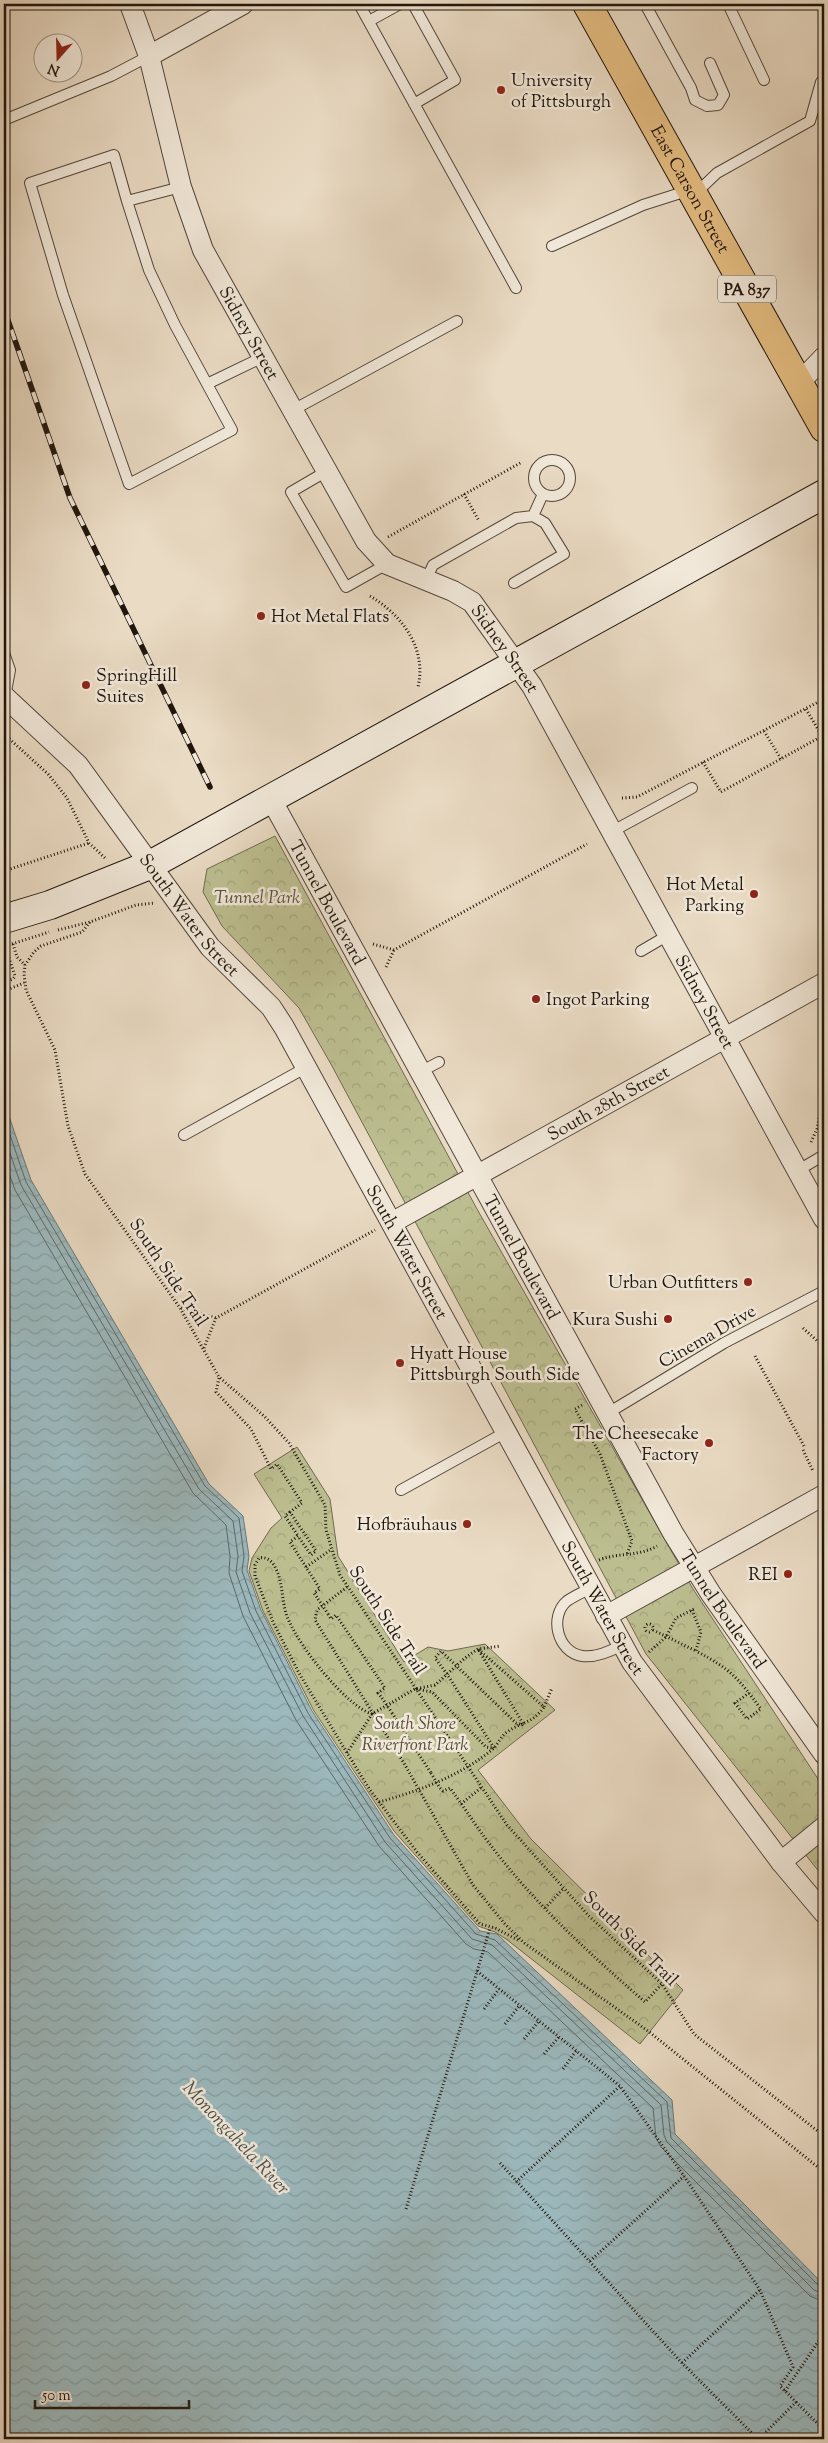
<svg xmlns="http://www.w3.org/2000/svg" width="828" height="2443" viewBox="0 0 828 2443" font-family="'Sorts Mill Goudy',serif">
<defs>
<pattern id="park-crowns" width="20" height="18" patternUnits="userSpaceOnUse" patternTransform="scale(1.25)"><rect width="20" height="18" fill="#bcbe90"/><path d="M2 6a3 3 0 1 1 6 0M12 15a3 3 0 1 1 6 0" fill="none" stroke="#a1a37b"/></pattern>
<pattern id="water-waves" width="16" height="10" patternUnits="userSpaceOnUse" patternTransform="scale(1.25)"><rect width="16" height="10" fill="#9cb9be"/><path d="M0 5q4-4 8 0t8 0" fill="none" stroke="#869ea2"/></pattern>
</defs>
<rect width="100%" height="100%" fill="#eadbc4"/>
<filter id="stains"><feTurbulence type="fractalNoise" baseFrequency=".004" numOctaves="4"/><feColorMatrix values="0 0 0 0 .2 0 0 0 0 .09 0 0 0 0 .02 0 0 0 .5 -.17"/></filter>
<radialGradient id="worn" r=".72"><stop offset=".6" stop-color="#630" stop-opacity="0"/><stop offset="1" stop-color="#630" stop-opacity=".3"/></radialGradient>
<path fill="url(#park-crowns)" stroke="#6e6a4f" d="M275,836L477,1209L693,1589L824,1788V1878L646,1654L332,1066L299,1008L222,926L203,892L207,869Z
M297,1447L330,1499L338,1556L404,1662L428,1647L448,1651L485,1644L555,1710L478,1770L531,1839L683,1990L640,2044L506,1939L495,1932L478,1926L394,1831L314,1711L263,1611L249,1571L252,1558L271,1528L282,1518L254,1474Z"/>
<path fill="url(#water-waves)" stroke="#6a7878" d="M4,1102L31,1180L209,1484L243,1516L249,1556L247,1570L261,1610L312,1711L394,1835L480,1931L497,1934L672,2100L675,2134L824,2285V2439H4Z"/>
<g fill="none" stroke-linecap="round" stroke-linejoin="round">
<path stroke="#5e6866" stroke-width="1" d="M4,1117L26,1182L205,1486L239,1518L244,1556L242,1571L256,1611L308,1713L390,1838L476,1934L495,1940L667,2102L671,2138L819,2286L824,2288
M4,1136L21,1185L199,1489L233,1521L238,1556L236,1572L250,1613L303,1716L385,1842L472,1939L492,1945L661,2105L664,2135L667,2142L814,2290L824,2294
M4,1159L15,1190L193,1493L226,1525L230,1556L229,1573L243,1616L296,1720L379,1846L466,1944L474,1949L488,1952L653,2108L656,2138L661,2147L810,2296L824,2302"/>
<defs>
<path id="lane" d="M359,4L516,288
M413,4L455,80L414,104
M645,4L691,88L695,100L707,106L718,105L724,95L710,63
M728,4L764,80
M369,21L400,4
M4,120L111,76L149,56
M695,194L717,173L810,121L821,82L824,80
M127,201L149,270L175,325L232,430L129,484L63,295L30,183L114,155L127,201L181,187
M552,246L643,205L690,190
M207,384L263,357
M293,410L457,321
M534 478a18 18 0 1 1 36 0a18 18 0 1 1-36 0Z
M327,471L291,492L346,587L387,564
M533,516L543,494
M426,580L433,565L516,518L533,516L545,523L564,554L514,583
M4,653L10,670L5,697
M613,831L692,788
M641,951L670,934
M420,1072L439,1062
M184,1135L307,1067
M797,1171L824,1155
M608,1413L724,1343L824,1291
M401,1490L506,1432
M591,1588C583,1592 574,1596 567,1601C549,1616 557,1652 582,1656C595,1658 611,1651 622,1645"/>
<g id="street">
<path id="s1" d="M130,4L149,56L181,187L203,250L366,541L387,564L453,591L472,602L532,686L824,1219"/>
<path d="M149,56L243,4"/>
<path d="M799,383L824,357"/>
<path id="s2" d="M4,696L78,765L210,947L271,1007L284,1027L632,1662L781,1862L824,1913"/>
<path id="s3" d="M271,799L673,1533L711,1594L824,1754"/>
<path id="s4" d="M393,1222L824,983"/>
<path d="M606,1616L824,1495"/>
<path d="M781,1862L824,1827"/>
</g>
<path id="secondary" d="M4,919L50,905L152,864L824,494"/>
<g id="primary">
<path id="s5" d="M587,4L824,428"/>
</g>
</defs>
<use href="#lane" stroke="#52473c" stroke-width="12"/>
<use href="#street" stroke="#52473c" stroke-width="22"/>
<use href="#secondary" stroke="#20160e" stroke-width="30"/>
<use href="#primary" stroke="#20160e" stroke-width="30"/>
<path stroke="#20160e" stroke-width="3" stroke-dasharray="1 2.5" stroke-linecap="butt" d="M464,494L479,521
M388,537L522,462
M370,596C402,615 427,648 418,687
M806,709L822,736
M764,731L781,759
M4,734L48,774L67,798L89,843L105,858
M703,762L721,792L824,735
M622,798L637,797L824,699
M4,871L89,843
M90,922L82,932L41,946L34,952L25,965L24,974L26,990L55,1050L68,1126L85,1174L180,1308L219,1377L264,1416L289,1443L325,1505L326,1530L340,1575L507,1825L589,1916L662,1984L694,2034L824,2136
M58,930L90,922L136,905L155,903
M12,944L49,932
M13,944L17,957L25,965
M373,944L394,950L587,844
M386,967L394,950
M4,982L13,979L15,976L7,952
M4,991L24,983
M811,1142L817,1129L824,1092
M181,1308L216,1318
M803,1328L824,1347
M204,1348L216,1318L375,1230
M755,1356L804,1446
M219,1378L216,1392L251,1429L271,1469L277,1464L302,1503L290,1512L316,1551L311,1555L298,1536L290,1542L320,1589L314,1593L318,1599
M582,1405L575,1409L600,1454L632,1541L627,1554
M803,1450L813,1471
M290,1512L285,1516L298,1536
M599,1560C620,1552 638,1557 657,1546
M306,1567L332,1549
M347,1587L317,1610L315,1620L405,1765L473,1885L504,1923L523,1942L648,2031L824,2172
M692,1610L701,1632L696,1651C732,1670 737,1677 761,1709L747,1719L735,1703L749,1693
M328,1614L331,1619L336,1615L385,1688L378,1693L382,1698
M645 1628a4 4 0 1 1 8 0a4 4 0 1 1-8 0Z
M653,1630L696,1651
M649,1652L666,1637L676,1618L694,1609
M416,1689L432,1692L486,1747L494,1748L447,1674L435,1658L441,1651L516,1723L524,1725L478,1649L544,1707L552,1688
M392,1713L431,1773
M372,1714C346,1706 300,1647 289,1621C281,1605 284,1585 276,1569C273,1562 267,1556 259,1558L255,1565V1576L273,1622L299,1673L347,1753L370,1790L417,1852L480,1924L495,1928L520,1941
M347,1753L372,1714L415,1689L435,1685L465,1658L478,1649L501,1646
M440,1788L443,1791L450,1788C464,1807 477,1828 492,1847C536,1905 590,1954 645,2002L662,1984
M379,1802C419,1791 460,1776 493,1749C498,1744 501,1736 507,1732C523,1721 532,1724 544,1707
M461,1804L482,1787
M545,1908L563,1889
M477,1971L620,2086L684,2176L760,2290L793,2367L780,2386L796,2402L759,2439
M484,2009L499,1989
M505,2024L520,2005
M524,2039L539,2021
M544,2054L559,2037
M563,2069L576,2051
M500,2163L682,2363L758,2439
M516,2182L620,2086
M406,2209L490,1928
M590,2261L684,2176
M682,2363L760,2290
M785,2391L824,2333
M796,2402L824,2430"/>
<use href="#lane" stroke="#f1e8d9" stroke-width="10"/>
<use href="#street" stroke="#f1e8d9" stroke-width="20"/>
<use href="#secondary" stroke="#f1e8d9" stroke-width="28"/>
<use href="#primary" stroke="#e5be82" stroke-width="28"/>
<defs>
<path id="rail" d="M4,309L70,498L210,787"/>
</defs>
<use href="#rail" stroke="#20160e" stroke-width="5.5"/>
<use href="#rail" stroke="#f1e8d9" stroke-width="4" stroke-dasharray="11" stroke-linecap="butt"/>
<path stroke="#20160e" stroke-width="3" stroke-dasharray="1 2.5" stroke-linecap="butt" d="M4,946L9,962L4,964
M318,1599L328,1614
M382,1698L392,1713
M431,1773L440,1788"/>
</g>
<g fill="#8f2418" stroke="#f1e8d9" stroke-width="2">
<circle cx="501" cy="90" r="5"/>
<circle cx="261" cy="616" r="5"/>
<circle cx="86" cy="685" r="5"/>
<circle cx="754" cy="894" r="5"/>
<circle cx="536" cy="999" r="5"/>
<circle cx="748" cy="1282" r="5"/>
<circle cx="668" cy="1319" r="5"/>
<circle cx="400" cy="1363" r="5"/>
<circle cx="709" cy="1443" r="5"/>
<circle cx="467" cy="1524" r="5"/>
<circle cx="788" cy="1574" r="5"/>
</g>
<g text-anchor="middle" stroke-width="5" stroke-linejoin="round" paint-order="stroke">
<rect fill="#f1e8d9" stroke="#5f554b" stroke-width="1" x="718" y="275.5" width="58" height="27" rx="4"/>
<g font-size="16" font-weight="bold" fill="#20160e">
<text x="747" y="295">PA 837</text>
</g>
<g font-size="18" fill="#20160e" stroke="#f1e8d9" text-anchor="end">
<text x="511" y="86" text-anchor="start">University<tspan x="511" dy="21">of Pittsburgh</tspan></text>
<text x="271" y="622" text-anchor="start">Hot Metal Flats</text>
<text x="96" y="681" text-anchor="start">SpringHill<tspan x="96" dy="21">Suites</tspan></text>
<text x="744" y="890">Hot Metal<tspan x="744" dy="21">Parking</tspan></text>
<text x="546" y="1005" text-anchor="start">Ingot Parking</text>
<text x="738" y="1288">Urban Outfitters</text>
<text x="658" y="1325">Kura Sushi</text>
<text x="410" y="1359" text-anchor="start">Hyatt House<tspan x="410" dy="21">Pittsburgh South Side</tspan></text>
<text x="699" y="1439">The Cheesecake<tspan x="699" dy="21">Factory</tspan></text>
<text x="457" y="1530">Hofbräuhaus</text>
<text x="778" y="1580">REI</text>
</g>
<g font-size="18" fill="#20160e" stroke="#f1e8d9">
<text dy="6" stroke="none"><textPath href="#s5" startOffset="212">East Carson Street</textPath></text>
<text dy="6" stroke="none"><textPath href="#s1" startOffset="352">Sidney Street</textPath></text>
<text dy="6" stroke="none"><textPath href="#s1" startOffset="772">Sidney Street</textPath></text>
<text dy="6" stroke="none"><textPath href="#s3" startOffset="118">Tunnel Boulevard</textPath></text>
<text dy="6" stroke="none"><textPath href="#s2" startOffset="288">South Water Street</textPath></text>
<text dy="6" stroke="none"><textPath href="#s1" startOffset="1178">Sidney Street</textPath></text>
<text dy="6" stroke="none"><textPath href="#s4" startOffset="246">South 28th Street</textPath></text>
<text dy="6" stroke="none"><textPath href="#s2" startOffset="692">South Water Street</textPath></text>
<text dy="6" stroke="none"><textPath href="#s3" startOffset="522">Tunnel Boulevard</textPath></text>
<text transform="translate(169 1272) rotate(56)" y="6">South Side Trail</text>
<text transform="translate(707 1336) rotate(-30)" y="6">Cinema Drive</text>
<text dy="6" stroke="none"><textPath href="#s2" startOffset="1098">South Water Street</textPath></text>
<text dy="6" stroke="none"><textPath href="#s3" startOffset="928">Tunnel Boulevard</textPath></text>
<text transform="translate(388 1620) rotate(57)" y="6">South Side Trail</text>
<text transform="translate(631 1938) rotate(45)" y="6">South Side Trail</text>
</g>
<g font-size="18" font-style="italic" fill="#57513c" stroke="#f1e8d9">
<text x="257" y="903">Tunnel Park</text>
<text x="415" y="1729">South Shore<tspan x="415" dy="21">Riverfront Park</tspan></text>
</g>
<g font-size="19" font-style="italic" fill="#4b4f4c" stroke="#f1e8d9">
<text transform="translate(237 2137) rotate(47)" y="7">Monongahela River</text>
</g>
</g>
<rect width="828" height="2443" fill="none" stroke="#eadbc4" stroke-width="20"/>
<rect x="5" y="5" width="818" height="2433" fill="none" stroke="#20160e" stroke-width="2.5"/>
<rect x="10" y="10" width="808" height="2423" fill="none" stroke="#20160e"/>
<g transform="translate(58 58) rotate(200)"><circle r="24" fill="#f1e8d9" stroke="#9d9488"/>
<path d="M0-4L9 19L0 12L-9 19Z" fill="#8f2418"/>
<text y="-8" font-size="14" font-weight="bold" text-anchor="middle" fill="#20160e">N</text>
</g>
<path d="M35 2400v8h154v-8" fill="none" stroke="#20160e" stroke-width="2.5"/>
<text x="42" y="2400" font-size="15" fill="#20160e" stroke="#f1e8d9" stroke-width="4" paint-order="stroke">50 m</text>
<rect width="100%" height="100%" filter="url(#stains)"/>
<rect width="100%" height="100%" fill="url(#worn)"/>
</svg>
